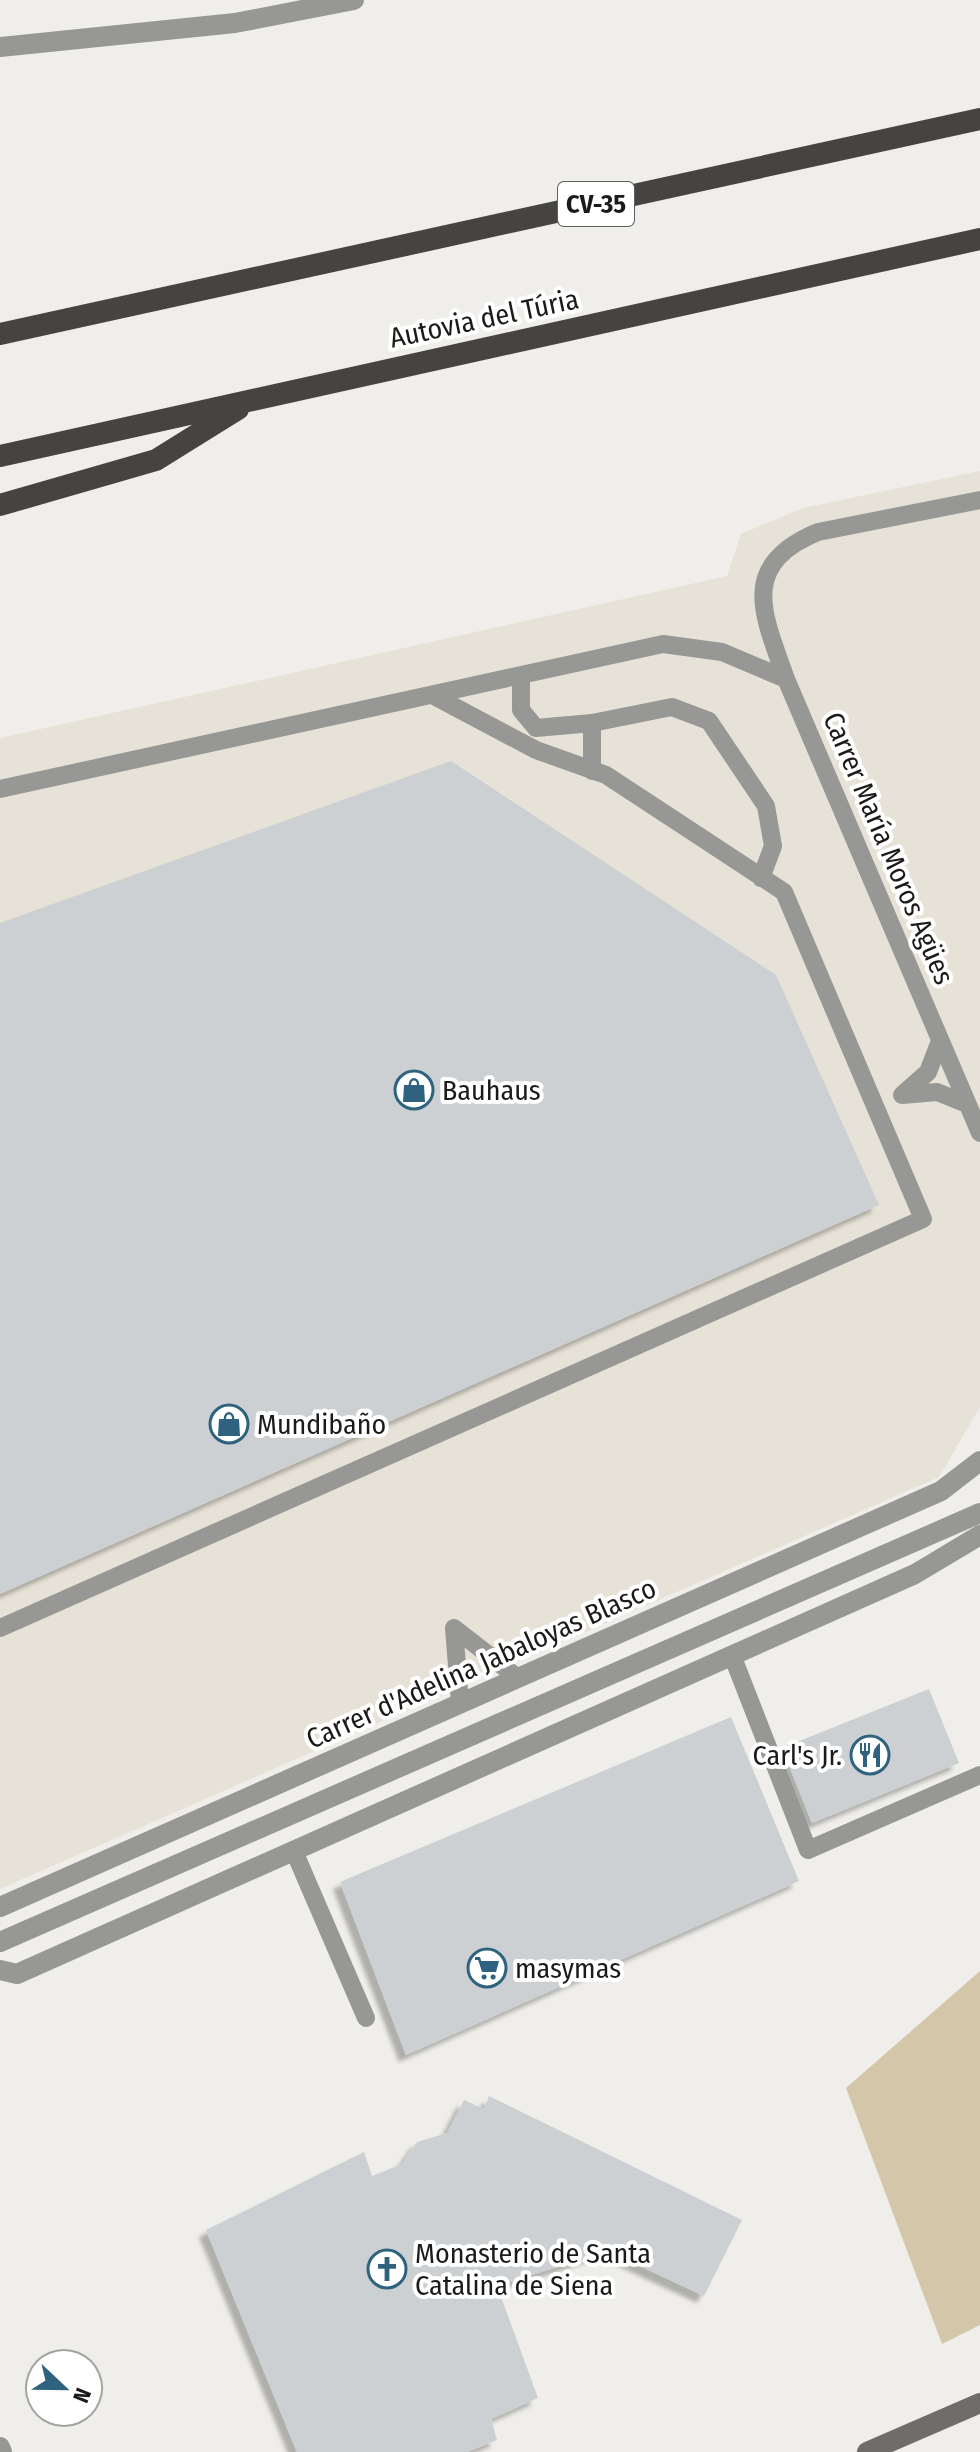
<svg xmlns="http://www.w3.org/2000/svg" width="980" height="2452" viewBox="0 0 980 2452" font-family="'Fira Sans Condensed',sans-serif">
<defs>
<filter id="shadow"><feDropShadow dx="-7" dy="7" stdDeviation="2" flood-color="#0004"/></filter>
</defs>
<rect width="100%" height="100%" fill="#efeeea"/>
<path fill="#e7e2d7" d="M980,471V1407L939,1477L0,1889V738L727,576L741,534L803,508Z"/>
<path fill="#d4c6a8" d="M980,1971V2325L942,2344L846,2088Z"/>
<path fill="#ccd0d2" filter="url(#shadow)" d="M451,761L776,975L879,1205L0,1594V923Z
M929,1689L959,1763L812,1823L782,1748Z
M731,1717L799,1881L406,2055L340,1882Z
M489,2096L742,2220L704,2296L608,2251L497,2286L538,2398L491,2419L497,2440L467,2452H297L206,2230L364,2152L372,2176L402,2164L417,2142L447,2133L464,2100L484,2109Z"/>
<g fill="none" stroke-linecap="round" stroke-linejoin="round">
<path stroke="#979795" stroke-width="18" d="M980,500L818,532C737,565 764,616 786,679L980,1133
M521,675V710L536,728L592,723L672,707L709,721L766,806L773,846L761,878
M592,723V771
M0,789L663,644L722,652L786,679
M940,1041L928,1072L902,1095L937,1092L967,1104
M0,1628L923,1219L784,892L606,775L536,750L436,697
M454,1628L518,1678
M454,1628L460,1703
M732,1655L808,1850L980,1775
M294,1851L366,2018"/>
<path stroke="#979795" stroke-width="20" d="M0,1907L941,1491L980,1461
M0,1942L980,1513
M0,1970L17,1974L915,1574L980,1535
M0,2447L2,2452"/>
<path stroke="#979795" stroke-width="20" d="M0,47L235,23L354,0"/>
<path stroke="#6e6d6b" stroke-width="20" d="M867,2452L980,2403"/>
<path stroke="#454442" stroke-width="22" d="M0,334L980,119
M0,456L980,239
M0,505L156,460L238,409"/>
</g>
<defs>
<symbol id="shop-ring" viewBox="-11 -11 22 22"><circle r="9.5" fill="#fff" stroke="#2f627f" stroke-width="1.5"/><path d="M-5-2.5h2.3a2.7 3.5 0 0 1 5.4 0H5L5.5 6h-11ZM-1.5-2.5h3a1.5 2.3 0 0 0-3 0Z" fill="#2f627f"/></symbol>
<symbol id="restaurant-ring" viewBox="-11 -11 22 22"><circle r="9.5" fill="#fff" stroke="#2f627f" stroke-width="1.5"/><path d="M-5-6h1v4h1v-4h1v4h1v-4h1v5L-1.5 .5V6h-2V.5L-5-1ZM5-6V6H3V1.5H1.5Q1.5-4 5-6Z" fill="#2f627f"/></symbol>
<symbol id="supermarket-ring" viewBox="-11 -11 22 22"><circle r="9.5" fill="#fff" stroke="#2f627f" stroke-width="1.5"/><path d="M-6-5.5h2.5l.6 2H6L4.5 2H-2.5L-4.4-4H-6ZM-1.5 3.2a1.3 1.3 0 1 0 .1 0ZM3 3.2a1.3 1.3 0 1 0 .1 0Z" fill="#2f627f"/></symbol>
<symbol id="church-ring" viewBox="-11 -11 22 22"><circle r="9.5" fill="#fff" stroke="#2f627f" stroke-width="1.5"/><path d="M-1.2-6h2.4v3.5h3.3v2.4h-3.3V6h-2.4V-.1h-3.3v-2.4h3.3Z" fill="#2f627f"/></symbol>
</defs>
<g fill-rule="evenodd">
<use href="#shop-ring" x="392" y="1068" width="44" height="44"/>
<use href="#shop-ring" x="207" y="1402" width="44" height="44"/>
<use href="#restaurant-ring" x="848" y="1733" width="44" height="44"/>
<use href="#supermarket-ring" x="465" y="1946" width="44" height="44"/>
<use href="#church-ring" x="365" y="2247" width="44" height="44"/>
</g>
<g text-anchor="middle" stroke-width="8" stroke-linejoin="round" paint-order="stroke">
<rect fill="#fff" stroke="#5f5f5e" stroke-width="2" x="558" y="182" width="76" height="44" rx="6"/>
<g font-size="26" font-weight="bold" fill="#1b1a19">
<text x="596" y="213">CV-35</text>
</g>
<g font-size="28" fill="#1b1a19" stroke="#fff">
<text transform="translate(484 318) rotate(-12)" y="10">Autovia del Túria</text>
<text transform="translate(889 848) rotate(67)" y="10">Carrer María Moros Agües</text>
<text transform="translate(481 1663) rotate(-24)" y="10">Carrer d'Adelina Jabaloyas Blasco</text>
</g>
<g font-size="28" fill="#1b1a19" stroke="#fff" text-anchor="start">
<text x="442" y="1100">Bauhaus</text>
<text x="257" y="1434">Mundibaño</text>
<text x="842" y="1765" text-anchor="end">Carl's Jr.</text>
<text x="515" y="1978">masymas</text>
<text x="415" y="2263">Monasterio de Santa<tspan x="415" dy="32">Catalina de Siena</tspan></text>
</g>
</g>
<g transform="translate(64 2388) rotate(112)"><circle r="38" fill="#ffffff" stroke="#a4a3a3" stroke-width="2"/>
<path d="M0-6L14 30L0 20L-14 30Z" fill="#2f627f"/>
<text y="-12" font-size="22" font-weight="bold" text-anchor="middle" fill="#1b1a19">N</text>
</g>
</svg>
